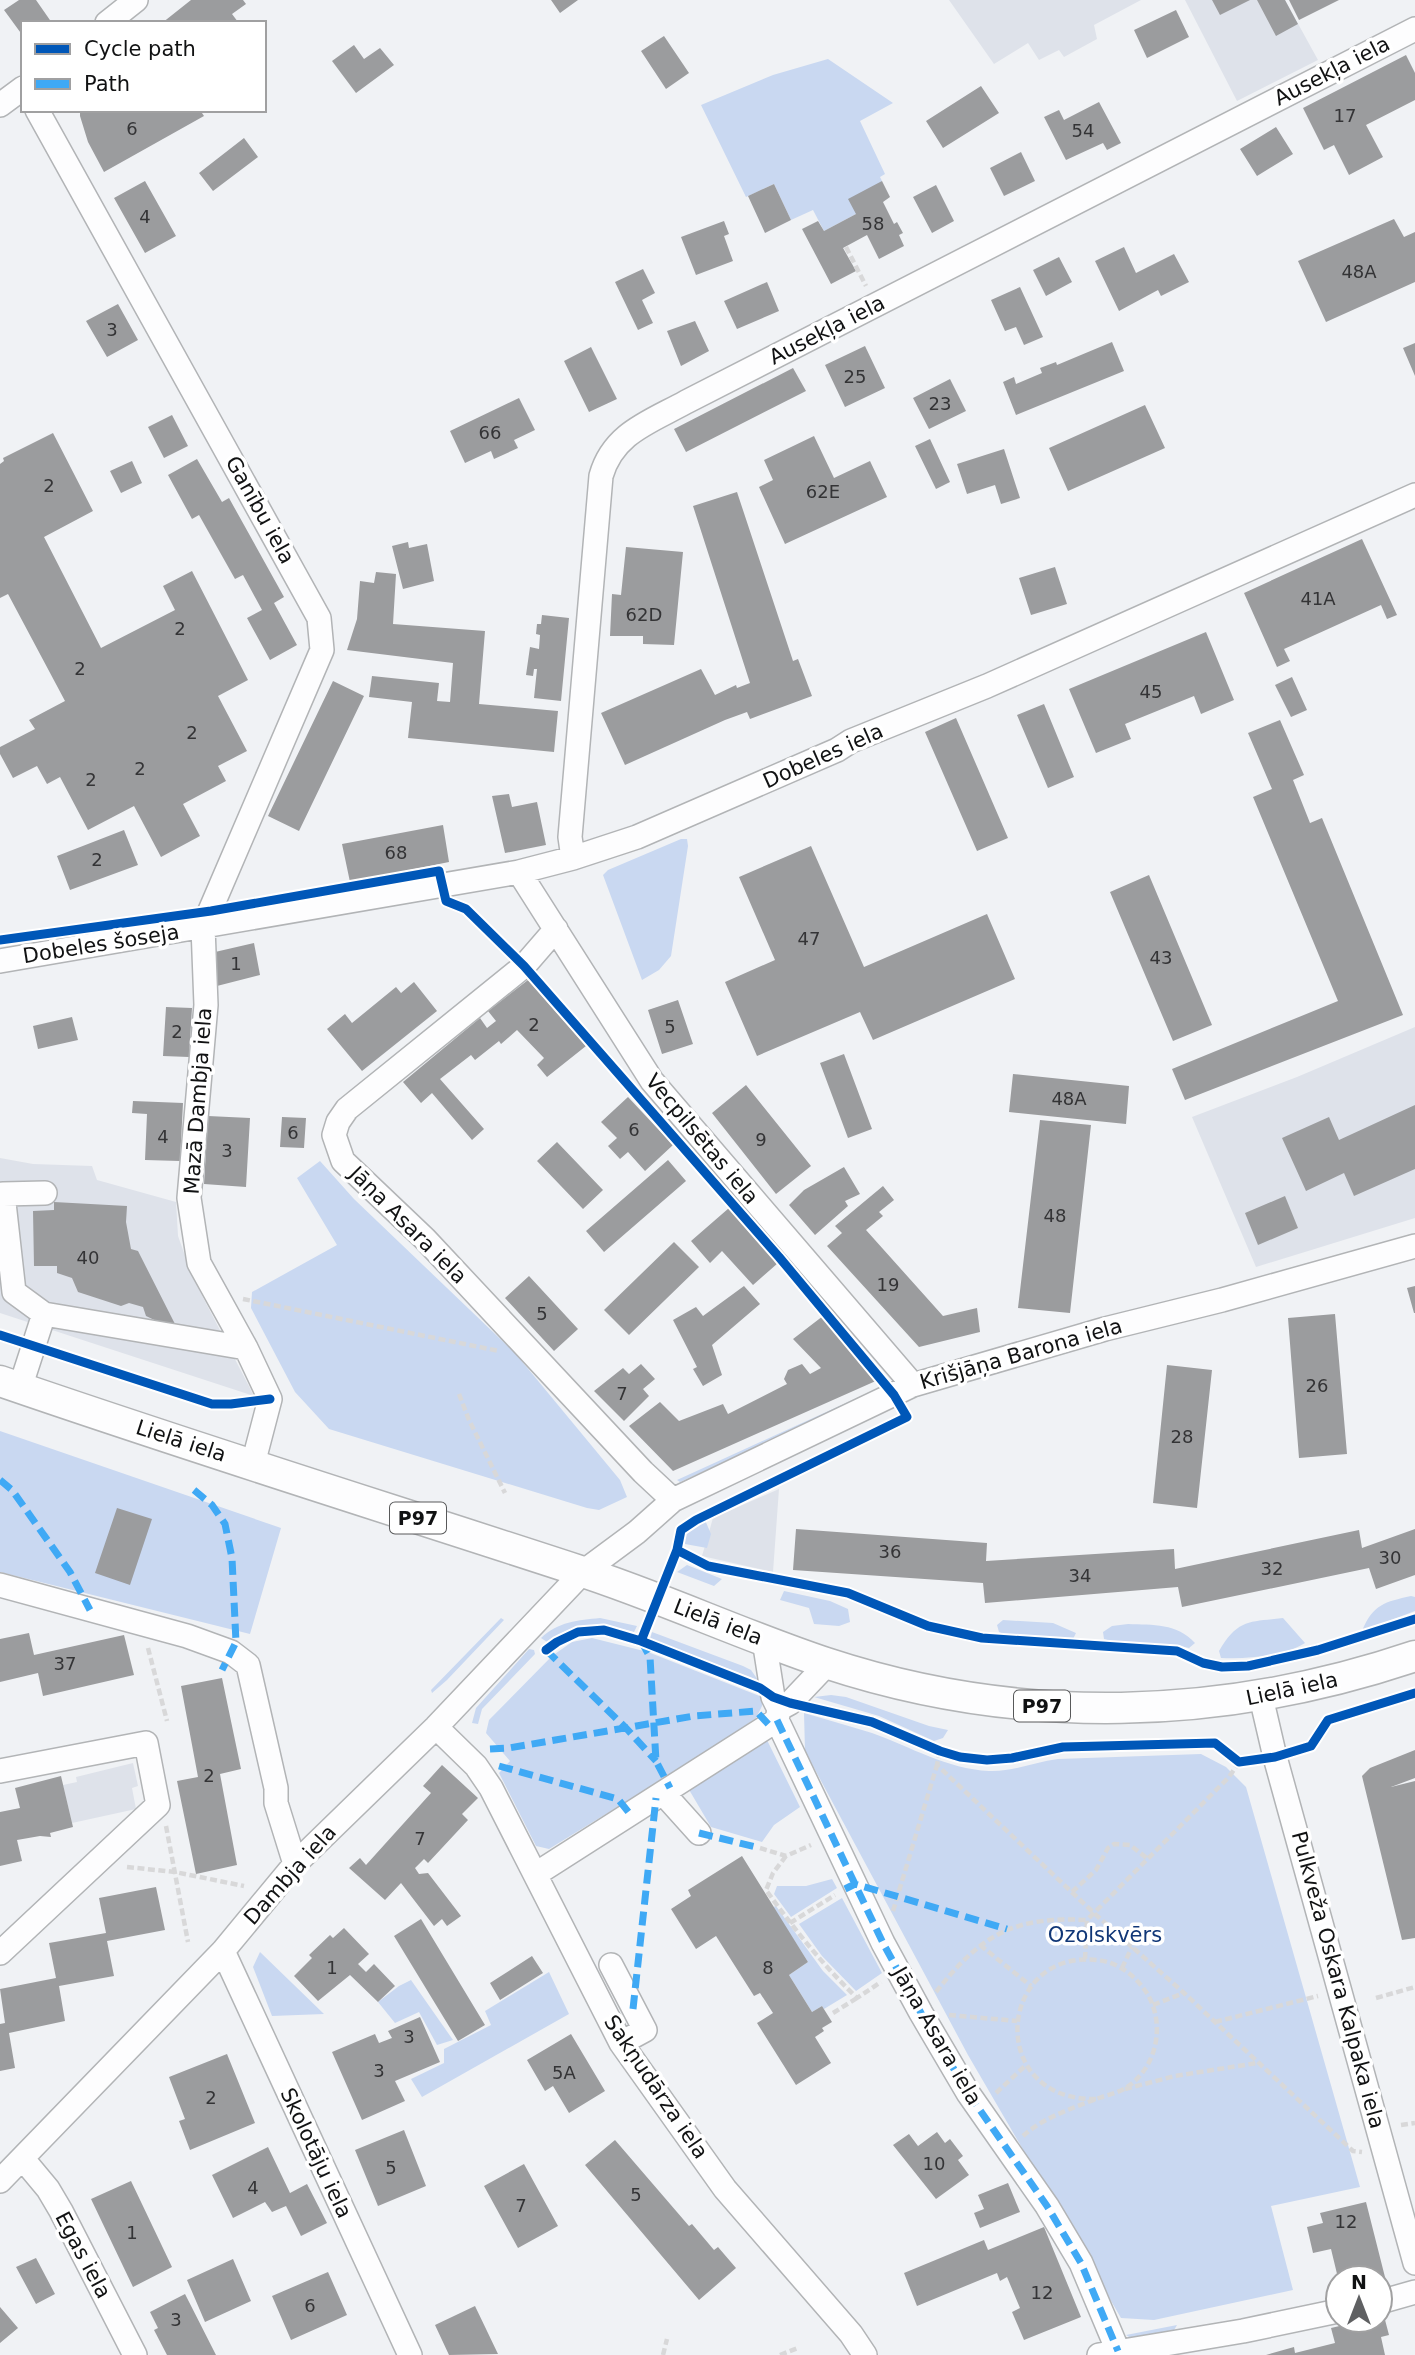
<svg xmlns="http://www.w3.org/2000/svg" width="1415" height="2355" viewBox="0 0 1415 2355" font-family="'DejaVu Sans',sans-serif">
<rect width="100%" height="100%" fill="#f0f2f5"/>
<path fill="#dee2ea" d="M949,0H1141L1094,25L1097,39L1064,57L1059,50L1039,60L1028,43L994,64Z
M1185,0H1285L1318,60L1237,101Z
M1415,1027V1218L1256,1267L1192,1117L1297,1077Z
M0,1158L33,1164L92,1166L97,1180L176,1202L178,1236L193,1278L254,1396L0,1313Z
M779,1489L773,1572L702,1556L713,1518Z
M133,1763L138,1786L132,1788L136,1809L72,1823L63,1785L77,1782L76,1777Z"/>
<path fill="#c9d8f1" d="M828,59L893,103L860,121L885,174L880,177L882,181L856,214L824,231L813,210L791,220L774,184L746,197L701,105L773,75Z
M681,839H687L688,846L671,956L659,970L642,980L603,875L608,870Z
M320,1161L354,1199L515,1353L620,1480L627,1497L599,1510L587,1508L329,1429L295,1392L251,1308L252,1292L337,1245L297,1178Z
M881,1387L883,1390L680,1482L677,1480Z
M0,1431L281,1528L250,1634L0,1572Z
M705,1520L711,1534L707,1548L685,1544L684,1530Z
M687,1565L722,1579L714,1586L677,1572Z
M784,1591L830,1601L848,1609L850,1622L839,1626L814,1624L809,1608L780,1600Z
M1411,1596L1415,1597V1611L1362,1631C1373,1604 1385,1602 1411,1596Z
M501,1618L504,1620L447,1680L432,1693L431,1690Z
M600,1618L637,1626L634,1632C603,1624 573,1621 547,1642L541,1638C557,1622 579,1620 600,1618Z
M1283,1618L1305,1643C1282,1657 1248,1659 1221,1658L1219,1651C1238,1618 1251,1622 1283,1618Z
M1003,1620L1053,1623L1076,1633L1073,1639C1051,1642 1018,1642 999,1632L997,1625Z
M1128,1624C1153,1625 1177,1623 1195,1643L1189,1648C1161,1640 1131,1648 1104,1639L1103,1632L1112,1626Z
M652,1632L743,1666L751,1670L758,1680L650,1639Z
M592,1638L648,1652L762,1697V1706L756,1718L718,1745L549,1849L536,1846L499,1773L510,1761L486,1733L489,1720L552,1656L572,1642Z
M529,1649L534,1650L535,1654L482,1709L478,1724L472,1723L476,1708Z
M831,1695L846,1697L929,1726L948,1730L943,1738L934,1741L879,1716L814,1697Z
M804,1713C827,1720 850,1726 872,1733C911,1747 947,1769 989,1771C1013,1772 1034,1762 1058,1759L1201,1754L1226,1767L1246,1787L1360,2187L1271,2206L1293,2290L1154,2320L1121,2318L968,2055L805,1751Z
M766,1738L800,1807L774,1825L762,1842L711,1827L688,1788Z
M832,1879L837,1888L791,1917L774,1894L777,1886H806Z
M842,1898L882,1973L856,1991L822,1956L799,1924Z
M776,1906L823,1971L847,1995L824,2009L822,2006L812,2012L789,1975L808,1962L773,1907Z
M260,1952L324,2014L272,2016L253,1967Z
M549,1972L569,2014L422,2097L411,2079L444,2063V2049L491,2025L485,2011Z
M411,1980L453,2040L437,2045L419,2012L395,2023L378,2002L399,1986Z
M1177,2325L1170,2337L1134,2340L1126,2335Z"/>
<path fill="#9b9c9e" d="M19,0H36L52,23H23V36L4,10Z
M191,0H243L246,4L232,14L238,22L237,23H162Z
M551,0H578L560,13Z
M1212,0H1250L1220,15Z
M1257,0H1285L1298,24L1276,36Z
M1289,0H1339L1299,20Z
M1176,10L1189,37L1147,58L1134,30Z
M664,36L689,73L666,89L641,51Z
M354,45L364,59L380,48L394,65L356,93L332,61Z
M1406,55L1415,73V100L1366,125L1383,157L1349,175L1334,145L1324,150L1303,108Z
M981,86L999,113L943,148L926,121Z
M1099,102L1121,143L1107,150L1103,143L1066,160L1044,117L1059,110L1064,120Z
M80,110H200L204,116L104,172L88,142L80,116Z
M1276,127L1293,154L1257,176L1240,149Z
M244,138L258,157L213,191L199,173Z
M1021,152L1035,181L1004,196L990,168Z
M145,181L176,236L145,253L114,198Z
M882,181L890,197L883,202L894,224L897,222L903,233L899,235L904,246L879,259L867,235L843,248L856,271L831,284L802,229L818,221L824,231L856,214L848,199Z
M774,184L791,220L765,233L748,196Z
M936,185L954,221L932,233L913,197Z
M1394,219L1404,237L1415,232V282L1326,322L1298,261Z
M724,221L729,234L724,236L733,261L696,275L681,237Z
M1124,247L1136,273L1174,254L1189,282L1161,296L1158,290L1119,311L1095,261Z
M1059,257L1072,282L1046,296L1033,270Z
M643,269L655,293L642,300L653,323L638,330L615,282Z
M767,282L779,311L737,329L724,301Z
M1020,287L1043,337L1024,345L1016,327L1005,331L991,300Z
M118,304L138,340L107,357L86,321Z
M695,321L709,351L681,366L667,331Z
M1112,342L1124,371L1016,415L1003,382L1014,377L1016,384L1042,373L1040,368L1056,362L1057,365Z
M1415,343V376L1403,348Z
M865,346L885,388L845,407L825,365Z
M591,347L617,399L589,412L564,361Z
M793,368L806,391L686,452L674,429Z
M950,379L966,411L929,429L913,398Z
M519,398L535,430L514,440L518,448L494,459L491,451L465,463L450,431Z
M1145,405L1165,448L1068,491L1049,448Z
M172,415L188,446L164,458L148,427Z
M53,433L93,511L44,537L101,648L175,610L163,586L192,571L248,680L218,696L247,751L218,766L226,781L183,804L200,836L161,857L134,806L88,830L60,777L47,784L37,766L13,778L0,754V747L35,729L29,720L65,701L8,594L0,598V464L4,461L3,458Z
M814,436L834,478L870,461L887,497L785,544L759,487L773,480L764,460Z
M930,439L950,482L936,489L915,446Z
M1004,449L1020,498L1001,504L995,485L967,494L957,464Z
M197,459L222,502L229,498L284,597L274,603L297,645L270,660L247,618L262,610L243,575L235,579L199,515L192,519L168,475Z
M132,461L142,483L121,493L110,471Z
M737,492L793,661L798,659L812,696L750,719L747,712L725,720L625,765L601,713L701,669L715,695L736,685L737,688L750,683L693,506Z
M1362,539L1397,615L1387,619L1381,605L1284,649L1290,661L1277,667L1244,593Z
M408,542L409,548L427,544L434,581L403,589L392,546Z
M626,547L683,552L674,645L643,644V636H610L612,594L621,595Z
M1055,567L1067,604L1031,615L1019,578Z
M376,572L396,574L393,624L485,631L479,704L558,711L554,752L408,738L412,702L369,697L372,676L439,683L437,701L450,702L453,663L347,650L357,619L360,581L374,583Z
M542,615L569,618L561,701L534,698L537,669H534L533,676L526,675L530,647L539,649L540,635L536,634L537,624H541Z
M1206,632L1234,700L1201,714L1194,696L1125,724L1131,739L1096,753L1069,689Z
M1292,677L1307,710L1291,717L1275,685Z
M333,681L364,696L299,831L268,816Z
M1044,704L1074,777L1048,788L1017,715Z
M956,718L1008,838L977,851L925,732Z
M1280,720L1304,775L1293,780L1310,823L1322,818L1403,1015L1185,1100L1172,1069L1338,1001L1253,797L1272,789L1248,733Z
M509,794L512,807L537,802L546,845L505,853L492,796Z
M443,825L449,862L350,882L342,844Z
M124,830L138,865L70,890L57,856Z
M811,846L864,967L987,914L1015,979L873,1040L860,1012L757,1056L725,982L775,960L739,877Z
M1149,875L1212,1025L1173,1041L1110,892Z
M254,943L260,975L213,987L215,952Z
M528,980L586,1046L547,1077L537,1065L544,1058L517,1030L501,1044L499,1041L475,1060L471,1055L440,1079L484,1129L472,1140L432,1093L421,1103L403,1082L480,1018L487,1028L496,1021L488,1011Z
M414,982L437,1011L362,1071L327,1029L345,1014L352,1023L396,987L401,993Z
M678,1000L693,1044L662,1054L648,1010Z
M166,1007L192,1008L189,1057L163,1056Z
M72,1017L78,1040L38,1049L33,1026Z
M844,1054L872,1129L848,1138L820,1063Z
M1013,1074L1129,1086L1126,1124L1009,1112Z
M746,1085L811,1166L776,1194L712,1113Z
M628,1097L673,1145L645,1171L628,1152L620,1159L608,1146L617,1138L601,1122Z
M133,1101L183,1103L180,1161L145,1160L147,1114L132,1113Z
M1415,1105V1169L1354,1196L1344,1173L1306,1191L1282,1138L1329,1117L1339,1140Z
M208,1116L250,1118L246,1187L204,1184Z
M282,1117L306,1118L304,1148L280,1147Z
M1040,1120L1091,1125L1070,1313L1018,1308Z
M557,1142L603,1190L583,1209L537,1161Z
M668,1160L686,1181L604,1252L586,1231Z
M844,1167L860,1194L845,1201L848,1206L815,1235L789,1205L804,1190Z
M883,1186L894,1200L879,1212L883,1216L866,1230L943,1316L977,1308L980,1332L919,1347L827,1246L842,1233L835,1226Z
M1285,1196L1298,1228L1258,1245L1245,1213Z
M54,1202L127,1206L126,1222L131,1249L138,1251L176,1326L171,1328L146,1316L143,1307L129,1303L121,1306L78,1292L72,1278L57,1273V1266H34L33,1211L54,1210Z
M729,1208L778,1263L753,1285L722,1251L710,1263L691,1241Z
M674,1242L699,1267L629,1335L604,1310Z
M529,1276L578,1329L554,1351L505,1298Z
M744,1286L760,1304L712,1345L722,1375L703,1386L693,1369L697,1367L673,1320L696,1307L703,1316Z
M1415,1286V1313H1414L1407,1288Z
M1335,1314L1347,1454L1299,1458L1288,1318Z
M823,1316L878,1380L673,1471L629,1426L660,1402L679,1421L723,1404L728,1414L787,1384L784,1379L788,1370L802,1364L810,1374L821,1368L793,1339Z
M641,1364L655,1379L643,1389L649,1396L624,1421L594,1391L623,1368L629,1374Z
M1167,1365L1212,1370L1197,1508L1153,1503Z
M117,1508L152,1519L130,1585L95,1573Z
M796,1529L987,1543L986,1561L1174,1549L1175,1569L1359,1530L1362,1548L1415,1529V1575L1376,1589L1369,1568L1182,1607L1178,1587L985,1603L983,1583L793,1570Z
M29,1633L34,1655L124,1635L134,1675L43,1696L38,1673L0,1682V1639Z
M222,1678L241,1769L220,1774L237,1865L196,1874L177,1781L198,1777L181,1686Z
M1415,1750V1778L1391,1787L1415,1781V1938L1402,1940L1362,1776L1370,1768Z
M442,1765L478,1798L462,1814L468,1820L428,1863L424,1859L415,1868L419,1874L428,1873L461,1916L447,1926L442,1919L434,1926L401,1883L385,1900L349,1868L360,1858L366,1865L431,1793L423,1786Z
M61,1776L73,1827L50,1833L51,1837L40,1836L17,1840L22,1861L0,1866V1812L20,1808L15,1788Z
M742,1856L808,1962L789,1975L812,2012L822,2006L832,2022L822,2028L824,2031L815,2037L831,2063L796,2085L757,2023L773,2013L760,1993L754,1996L716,1936L696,1949L671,1909L691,1896L688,1890Z
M156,1887L165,1930L107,1941L114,1976L59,1986L65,2021L9,2033L15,2068L0,2071V2024L5,2023L0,1989L56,1978L49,1943L106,1933L99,1898Z
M421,1919L485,2025L458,2041L394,1936Z
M344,1928L369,1954L358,1964L366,1972L374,1964L395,1986L378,2002L350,1975L318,2001L294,1976L312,1958L309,1955L330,1935L333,1938Z
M532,1956L543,1973L500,2000L490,1983Z
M420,2017L440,2062L395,2081L405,2101L362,2120L332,2052L375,2034L379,2043L392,2038L388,2031Z
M571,2034L605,2091L569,2113L553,2086L545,2091L527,2060Z
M227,2054L255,2123L190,2150L179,2121L185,2119L169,2077Z
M404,2130L426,2186L378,2206L355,2150Z
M937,2132L945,2143L950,2139L963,2156L958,2160L969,2175L936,2199L893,2145L909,2134L918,2146Z
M615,2140L689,2226L692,2224L714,2250L718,2247L736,2268L699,2300L585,2165Z
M268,2147L290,2193L307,2184L327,2223L301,2236L286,2206L272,2212L265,2202L233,2218L212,2175Z
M524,2164L558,2226L518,2248L484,2186Z
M131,2181L172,2267L133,2287L91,2199Z
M1008,2183L1020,2212L980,2228L974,2213L984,2209L978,2195Z
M1366,2202L1387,2285L1380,2287V2278H1338L1331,2249L1313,2253L1307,2227L1323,2223L1320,2213Z
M1044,2227L1081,2317L1024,2340L1012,2312L1020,2308L1007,2277L1000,2281L997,2273L917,2306L904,2273L984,2240L988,2250Z
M36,2258L55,2294L36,2304L16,2267Z
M233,2259L251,2301L205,2322L187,2280Z
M328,2272L347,2315L291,2340L272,2296Z
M185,2294L216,2355H167L154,2330L158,2328L150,2312Z
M475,2306L498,2354L449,2355L435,2325Z
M0,2307L18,2328L0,2343Z
M1380,2316H1384L1389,2335L1381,2337L1385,2355H1266L1294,2347L1295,2353L1335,2343L1331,2328L1365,2320H1380Z"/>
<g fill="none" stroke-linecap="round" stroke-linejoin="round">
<defs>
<path id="minor" d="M107,23L136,0
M0,105L23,88
M37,110L319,618L322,650L203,927L206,1005L189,1198L199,1263L246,1348L270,1399L253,1464
M573,858L570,837L601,476C613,433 650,422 686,402L1415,29
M519,872L652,1081L913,1385
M556,929L524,966L347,1109L338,1122L334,1135L343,1161L425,1239L643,1472L673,1500
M0,961L519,872L573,858L637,837L837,750L851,741L987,686L1415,495
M45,1193L3,1194L14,1292L44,1314L246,1348
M20,1388L44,1314
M0,1585L187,1636L231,1652L248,1665L276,1788V1803L295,1864
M764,1640L773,1697L779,1709L777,1720L883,1943L921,2013L968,2093L1047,2206L1081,2263L1118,2351
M1261,1697L1275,1757L1415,2263
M779,1709L790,1703L828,1663
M436,1727L476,1766L491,1788L621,2043L725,2189L851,2334L865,2355
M0,1771L146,1743L158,1805L0,1953
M663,1793L699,1833
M536,1874L777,1720
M223,1951L410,2355
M611,1965L645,2030L621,2043
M23,2159L48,2189L61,2211L135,2355
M0,2181L223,1951L295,1864L436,1727L583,1572L637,1532L673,1500L913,1385L1105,1329L1222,1300L1415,1246
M1380,2302L1415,2292
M1099,2355L1243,2331L1338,2311"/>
<path id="major" d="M0,1381C191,1447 384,1507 577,1570C661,1597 742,1635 826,1663C1020,1727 1223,1721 1415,1656"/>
</defs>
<use href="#minor" stroke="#b2b4b6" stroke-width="26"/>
<use href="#major" stroke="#b2b4b6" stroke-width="33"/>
<path stroke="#d8d8d9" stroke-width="4.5" stroke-dasharray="7 3.5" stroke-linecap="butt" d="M846,247L866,286
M243,1299L499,1351
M459,1394L469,1420L505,1493
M641,1641L646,1630
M148,1648L167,1721
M940,1751L937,1765L1095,1914L1184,1993L1353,2151L1362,2152
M166,1826L188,1942
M760,1848L786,1856L811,1845
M786,1856L773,1873L766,1890C794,1929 823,1965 857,1998L881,1982
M127,1867L175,1872L244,1886
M1072,1892L1096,1870L1108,1848L1114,1844L1130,1845L1148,1859
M893,1911L937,1765
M790,1923L835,1895
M980,1945L1031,1986
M1085,1959L1087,1920L1229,1777L1239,1762
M1122,1968L1132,1947
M936,1992C981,1935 1013,1916 1087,1920
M1376,1998L1415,1987
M1153,2005L1184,1993
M833,2013L857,1998
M949,2015L1017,2021
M1215,2022L1318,1996
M1125,2089L1175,2076L1257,2063
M996,2093L1026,2065
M1401,2125L1415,2123
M1023,2136C1044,2117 1073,2108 1099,2098C1107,2095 1117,2093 1124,2089C1156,2070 1166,2027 1148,1995C1137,1977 1119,1962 1097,1960C997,1949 985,2102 1097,2099
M663,2355L667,2339
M780,2355L798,2348"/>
<use href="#minor" stroke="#fdfdfe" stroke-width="23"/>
<use href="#major" stroke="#fdfdfe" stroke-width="30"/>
<path stroke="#3fa9f5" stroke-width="7" stroke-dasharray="14 7" stroke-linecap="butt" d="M0,1480L12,1490L70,1572L90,1610
M194,1490L212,1505L225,1524L232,1558L236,1642L222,1670
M641,1641L650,1657L656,1761L670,1788
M546,1650L626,1728L656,1761
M777,1720L883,1943L921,2013L968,2093L1047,2206L1081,2263L1118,2351
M490,1749L509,1748L694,1716L756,1711L769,1725
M499,1766L618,1799L630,1814
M699,1833L760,1848
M845,1889L855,1884L1007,1929
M633,2009L656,1798"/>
<defs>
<path id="cycleway" d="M0,940L211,911L439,871L446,901L466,909L524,966L779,1257L894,1395L907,1417L696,1520L681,1530L677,1550L641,1641
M0,1335L212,1404H231L270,1399
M677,1550L708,1566L848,1593L928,1626L982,1638L1177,1651L1203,1663L1222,1667L1248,1666L1318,1650L1415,1619
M546,1650L557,1642L578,1632L604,1630L641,1641L760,1688L773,1697L790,1703L872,1722L940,1751L960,1757L987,1760L1012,1758L1063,1747L1215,1743L1239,1762L1275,1757L1311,1746L1328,1720L1415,1693"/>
</defs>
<use href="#cycleway" stroke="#fff" stroke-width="13"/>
<use href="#cycleway" stroke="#0057b8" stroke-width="9"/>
</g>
<g text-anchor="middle" stroke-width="7" stroke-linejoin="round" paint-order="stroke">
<g font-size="18" fill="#343436">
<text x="1345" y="122">17</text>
<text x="132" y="135">6</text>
<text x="1083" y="137">54</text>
<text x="145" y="223">4</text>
<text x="873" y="230">58</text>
<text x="1359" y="278">48A</text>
<text x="112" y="336">3</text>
<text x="855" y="383">25</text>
<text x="940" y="410">23</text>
<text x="490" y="439">66</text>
<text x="49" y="492">2</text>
<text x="823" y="498">62E</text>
<text x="1318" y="605">41A</text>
<text x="644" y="621">62D</text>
<text x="180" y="635">2</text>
<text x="80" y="675">2</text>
<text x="1151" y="698">45</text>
<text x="192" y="739">2</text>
<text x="140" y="775">2</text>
<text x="91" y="786">2</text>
<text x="396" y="859">68</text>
<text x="97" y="866">2</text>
<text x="809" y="945">47</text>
<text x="1161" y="964">43</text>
<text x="236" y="970">1</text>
<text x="534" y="1031">2</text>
<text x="670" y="1033">5</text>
<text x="177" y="1038">2</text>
<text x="1069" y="1105">48A</text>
<text x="634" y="1136">6</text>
<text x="293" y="1139">6</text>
<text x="163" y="1143">4</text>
<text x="761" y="1146">9</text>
<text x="227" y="1157">3</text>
<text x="1055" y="1222">48</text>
<text x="88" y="1264">40</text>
<text x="888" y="1291">19</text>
<text x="542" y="1320">5</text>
<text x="1317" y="1392">26</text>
<text x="622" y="1400">7</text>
<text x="1182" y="1443">28</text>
<text x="890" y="1558">36</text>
<text x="1390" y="1564">30</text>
<text x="1272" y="1575">32</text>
<text x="1080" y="1582">34</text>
<text x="65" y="1670">37</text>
<text x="209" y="1782">2</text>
<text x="420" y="1845">7</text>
<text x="332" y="1974">1</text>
<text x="768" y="1974">8</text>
<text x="409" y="2043">3</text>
<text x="379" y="2077">3</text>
<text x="564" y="2079">5A</text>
<text x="211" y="2104">2</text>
<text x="934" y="2170">10</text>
<text x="391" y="2174">5</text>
<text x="253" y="2194">4</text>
<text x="636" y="2201">5</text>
<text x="521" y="2212">7</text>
<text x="1346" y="2228">12</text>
<text x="132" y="2239">1</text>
<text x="1042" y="2299">12</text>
<text x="310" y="2312">6</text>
<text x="176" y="2326">3</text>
</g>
<g fill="#fff" stroke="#58595a" stroke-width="2">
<rect x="390" y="1502.5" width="56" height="31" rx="5"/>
<rect x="1014" y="1690.5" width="56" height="31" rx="5"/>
</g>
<g font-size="19" font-weight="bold" fill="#111213">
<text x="418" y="1525">P97</text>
<text x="1042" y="1713">P97</text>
</g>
<g font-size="21" fill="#111213" stroke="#fff">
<text transform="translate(1332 71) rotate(-27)" y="7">Ausekļa iela</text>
<text transform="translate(827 330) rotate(-27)" y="7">Ausekļa iela</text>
<text transform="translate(260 510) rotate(61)" y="7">Ganību iela</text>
<text transform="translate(823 756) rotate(-24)" y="7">Dobeles iela</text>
<text transform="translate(101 944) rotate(-9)" y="7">Dobeles šoseja</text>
<text transform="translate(198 1101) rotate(-86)" y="7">Mazā Dambja iela</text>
<text transform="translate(702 1139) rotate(50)" y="7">Vecpilsētas iela</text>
<text transform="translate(408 1225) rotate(45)" y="7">Jāņa Asara iela</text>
<text transform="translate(1021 1354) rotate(-16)" y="7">Krišjāņa Barona iela</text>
<text transform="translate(181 1441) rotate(18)" y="7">Lielā iela</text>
<text transform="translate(718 1622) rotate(21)" y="7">Lielā iela</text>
<text transform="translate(1292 1689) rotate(-12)" y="7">Lielā iela</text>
<text transform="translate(290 1875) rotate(-48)" y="7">Dambja iela</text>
<text transform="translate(1338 1980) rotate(75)" y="7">Pulkveža Oskara Kalpaka iela</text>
<text transform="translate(937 2036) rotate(60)" y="7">Jāņa Asara iela</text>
<text transform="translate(656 2087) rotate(56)" y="7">Sakņudārza iela</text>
<text transform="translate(316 2153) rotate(65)" y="7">Skolotāju iela</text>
<text transform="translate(83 2255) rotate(62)" y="7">Egas iela</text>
</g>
<g font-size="21" fill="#113777" stroke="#fff">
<text x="1105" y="1942">Ozolskvērs</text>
</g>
</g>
<rect x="21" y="21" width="245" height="91" fill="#ffffff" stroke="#a0a0a1" stroke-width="2"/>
<rect x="35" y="44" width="35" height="10" fill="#0057b8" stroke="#a0a0a1" stroke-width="2"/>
<text x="84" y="56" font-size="21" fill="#111213">Cycle path</text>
<rect x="35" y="79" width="35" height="10" fill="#3fa9f5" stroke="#a0a0a1" stroke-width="2"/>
<text x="84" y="91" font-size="21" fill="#111213">Path</text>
<g transform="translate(1359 2299)"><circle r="33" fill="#ffffff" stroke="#a0a0a1" stroke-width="2"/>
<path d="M0-5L12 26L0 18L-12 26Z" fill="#5f6062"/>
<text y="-10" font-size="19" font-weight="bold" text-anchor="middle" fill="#111213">N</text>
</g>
</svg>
